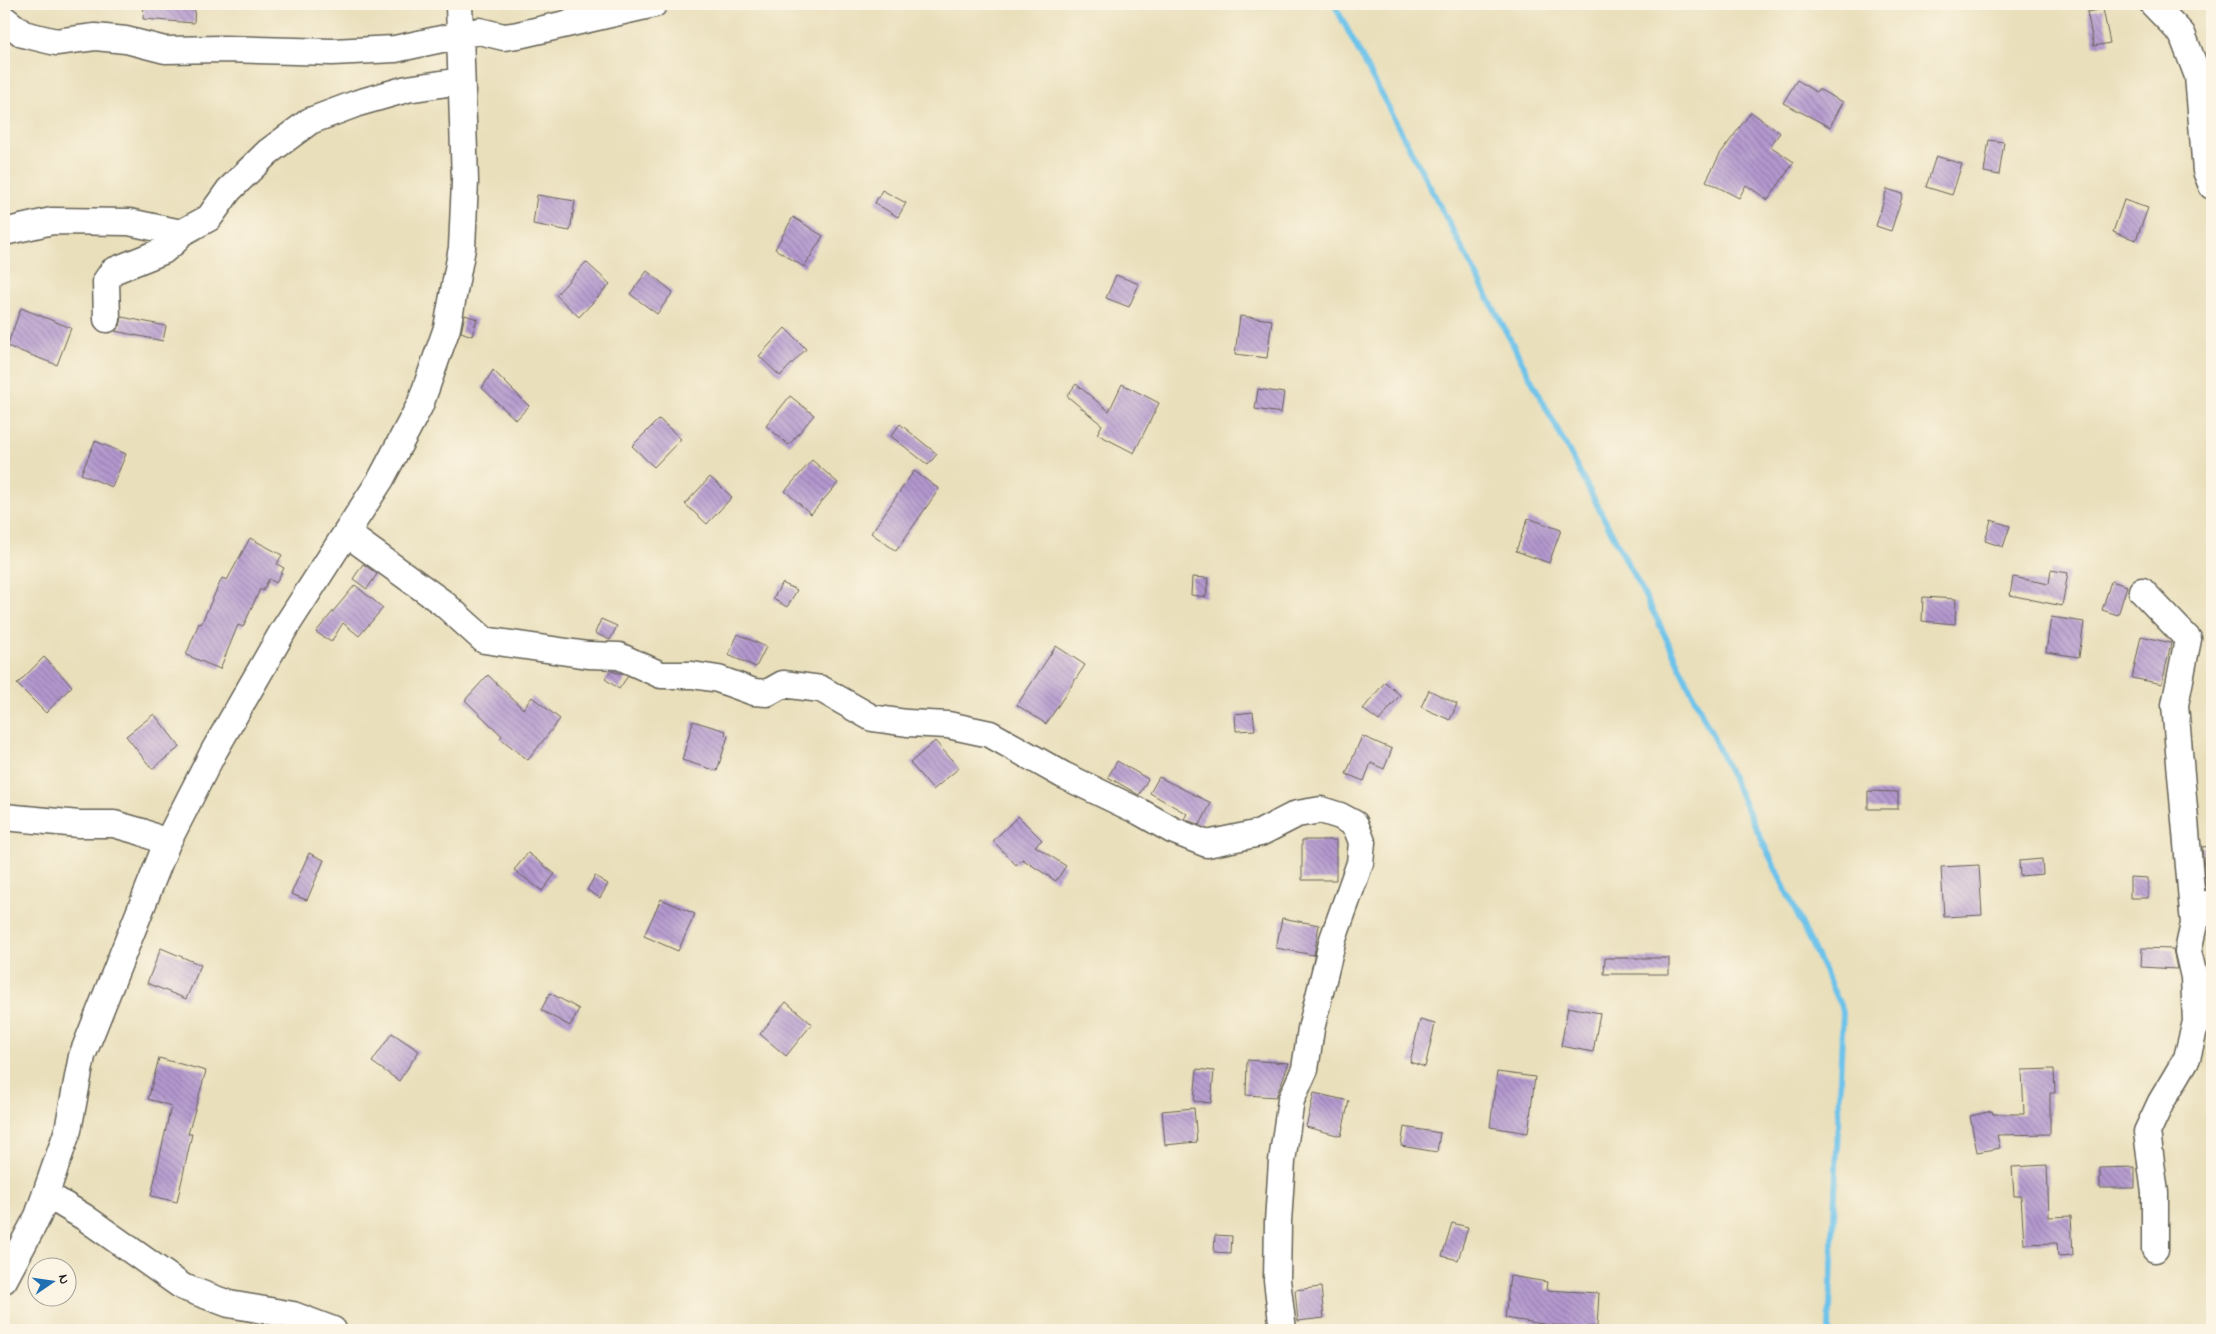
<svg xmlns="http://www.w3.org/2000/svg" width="2216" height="1334" viewBox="0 0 2216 1334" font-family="'Indie Flower',sans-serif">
<defs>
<pattern id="building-back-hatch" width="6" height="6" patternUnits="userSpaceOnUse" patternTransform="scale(1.25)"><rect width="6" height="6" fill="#b398cf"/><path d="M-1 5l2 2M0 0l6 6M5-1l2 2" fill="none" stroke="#917ba7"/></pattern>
</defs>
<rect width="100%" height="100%" fill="#fcf5e5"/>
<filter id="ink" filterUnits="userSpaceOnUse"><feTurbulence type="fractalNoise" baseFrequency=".02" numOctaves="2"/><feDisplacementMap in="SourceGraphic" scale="10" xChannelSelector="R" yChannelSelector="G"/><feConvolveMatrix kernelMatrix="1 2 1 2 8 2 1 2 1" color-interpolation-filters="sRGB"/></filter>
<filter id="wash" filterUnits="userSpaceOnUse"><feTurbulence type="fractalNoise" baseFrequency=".0096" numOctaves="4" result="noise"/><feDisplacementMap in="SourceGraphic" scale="20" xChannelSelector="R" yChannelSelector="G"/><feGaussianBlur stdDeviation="1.12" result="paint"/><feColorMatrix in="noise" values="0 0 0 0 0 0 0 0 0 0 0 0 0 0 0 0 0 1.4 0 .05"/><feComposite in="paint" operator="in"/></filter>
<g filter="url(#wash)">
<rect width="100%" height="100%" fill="#e9dfbb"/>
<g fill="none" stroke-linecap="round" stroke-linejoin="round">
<path stroke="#6dc3ea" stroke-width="6" d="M1334,4L1658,621L1843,1011L1829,1330"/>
</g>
<g id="blocks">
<path fill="url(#building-back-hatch)" d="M144,4H195L194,23L143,19Z
M2103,9L2110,43L2094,46L2087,12Z
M1797,80L1816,92L1818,89L1843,102L1830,127L1783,103Z
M1751,112L1780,133L1770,146L1794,162L1768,200L1746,185L1739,198L1706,181L1720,154Z
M1989,140L2004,142L1999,175L1984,172Z
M1936,156L1962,164L1952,195L1926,187Z
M1887,189L1903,194L1891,231L1876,226Z
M882,190L906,203L898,217L875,203Z
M537,195L575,201L570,231L533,224Z
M2124,200L2148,208L2136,240L2113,232Z
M793,217L823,236L804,267L775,249Z
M586,262L610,284L579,317L556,295Z
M647,271L673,292L657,314L630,294Z
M1116,275L1139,284L1129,307L1106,298Z
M21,308L71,328L57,365L7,346Z
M465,315L477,319L472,336L461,332Z
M1240,316L1272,320L1267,358L1235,354Z
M122,317L166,326L163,341L115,331L120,326Z
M785,328L806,349L780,376L759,356Z
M493,370L529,406L516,420L482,388Z
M1076,384L1109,411L1122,384L1159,403L1134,453L1097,434L1102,425L1067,396Z
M1258,389L1284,393L1281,413L1255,409Z
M790,396L814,415L789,445L766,426Z
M659,419L681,439L654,467L632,446Z
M900,424L937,454L928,465L891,436Z
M95,441L126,454L112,487L81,474Z
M812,460L838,483L811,514L785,491Z
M914,471L939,489L896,551L871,533Z
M710,477L732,497L707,524L685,504Z
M1528,518L1561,530L1549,563L1516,551Z
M1991,520L2010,526L2003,547L1985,541Z
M250,538L282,555L277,564L284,568L276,583L269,579L263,591L260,589L243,627L238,625L220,669L186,655L199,623L201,624L222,578L227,580Z
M363,564L377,574L367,589L353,579Z
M2051,570L2068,573L2062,606L2010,595L2013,577L2049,584Z
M1192,577L1208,578L1206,597L1191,595Z
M2111,581L2127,586L2118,615L2102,610Z
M782,583L797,590L787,607L773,599Z
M355,585L383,608L359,636L343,623L331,642L316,632Z
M1923,597L1956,599L1955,624L1922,621Z
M2051,617L2084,622L2079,657L2046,652Z
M601,619L617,626L610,640L595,633Z
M738,634L766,647L756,667L728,655Z
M2141,636L2171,643L2162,684L2132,678Z
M1056,646L1085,665L1046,724L1017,705Z
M44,657L72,686L46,713L17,684Z
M611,671L628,676L619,689L605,679Z
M488,675L523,709L532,697L560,719L528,760L500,738L502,736L465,700Z
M1385,682L1400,695L1379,721L1363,709Z
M1429,690L1457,704L1450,720L1421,707Z
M1253,712L1255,730L1236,731L1235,714Z
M154,714L180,747L152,769L126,736Z
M693,721L726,731L725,735L728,736L717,771L682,760Z
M1362,736L1392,749L1384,769L1371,763L1364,781L1346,774Z
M935,741L959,768L933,790L910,763Z
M1117,761L1148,779L1139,795L1108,777Z
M1159,777L1211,803L1200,825L1184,819L1187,814L1150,793Z
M1868,791L1898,792V809H1868Z
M1018,816L1042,840L1035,846L1066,866L1056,881L1022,859L1016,865L993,841Z
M1302,840H1336V880H1302Z
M2212,846V889H2206L2202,847Z
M309,853L324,860L307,900L291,894Z
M528,853L555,874L542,891L514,870Z
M2042,859L2043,874L2020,876L2019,861Z
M1979,865L1982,915L1944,917L1941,867Z
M595,876L608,884L600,898L587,890Z
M2130,877L2148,878V898H2130Z
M661,899L695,914L678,951L644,936Z
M1282,918L1319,925L1314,955L1276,948Z
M161,948L201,965L186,999L147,983Z
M2142,948L2173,949L2177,969L2141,967Z
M1605,958H1669V974H1604Z
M550,993L579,1009L570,1026L541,1010Z
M786,1002L812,1024L786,1056L760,1034Z
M1568,1007L1600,1013L1593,1052L1561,1046Z
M1420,1020L1435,1024L1425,1067L1410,1062Z
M392,1033L419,1051L399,1081L372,1062Z
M159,1058L206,1071L188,1134H192L177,1202L151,1196L171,1106L148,1099Z
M1247,1060L1289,1063L1276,1097L1246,1095Z
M1197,1069L1214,1071L1211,1103L1194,1101Z
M2054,1069L2055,1093H2050V1134L1997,1135L2000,1148L1977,1152L1970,1116L1992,1111L1993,1114H2024L2022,1070Z
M1497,1072L1535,1077L1528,1133L1490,1127Z
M1314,1093L1349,1101L1341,1136L1306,1127Z
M1194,1108L1197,1142L1165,1145L1162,1111Z
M1404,1127L1440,1133L1437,1152L1401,1146Z
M2047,1165L2049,1217L2071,1216L2073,1255L2058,1256L2057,1243L2024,1244L2021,1196H2014L2012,1167Z
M2135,1167V1188H2100V1168Z
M1452,1223L1468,1227L1458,1260L1442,1256Z
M1215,1235L1232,1236L1231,1253L1214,1252Z
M1510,1276L1547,1282L1546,1290L1599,1293L1597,1327L1549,1325L1505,1318Z
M1321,1287L1324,1318L1298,1321L1295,1290Z"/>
</g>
</g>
<g filter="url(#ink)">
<use href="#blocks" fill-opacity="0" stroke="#646054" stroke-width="1"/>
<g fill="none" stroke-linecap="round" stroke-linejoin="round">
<defs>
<path id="minor" d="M2153,4L2182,34L2198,76L2206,171L2212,186
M4,19L23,34L56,42L95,37L126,40L165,50L222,49L332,52L395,49L479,31L504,37L518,35L654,4
M4,232L52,221L129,222L181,233L209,218L229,190L268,152L310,121L358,103L407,89L461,81
M107,319L106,281L113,271L163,251L174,242L181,233
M346,533L443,603L484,640L588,655L619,656L661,675H692L718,679L754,692L767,693L783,684L821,689L872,718L907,723L948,725L990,734L1063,775L1140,812L1172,830L1207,844L1260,833L1297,814L1321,810L1340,816L1355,824L1362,842L1360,863L1333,939L1311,1029L1305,1069L1291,1100L1282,1161L1278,1222L1277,1280L1283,1330
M2142,591L2188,639L2175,705L2194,924
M4,817L79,824H114L142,832L167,843
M46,1194L84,1217L183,1287L229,1304L293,1315L333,1330
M2155,1249V1193L2147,1132L2161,1102L2187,1058L2196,1022L2194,977L2188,951L2194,924L2207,904H2212
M4,1280L38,1216L68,1130L82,1056L167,843L214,751L283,631L381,479L420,405L447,328L462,248L465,181L459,4"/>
</defs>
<use href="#minor" stroke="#646054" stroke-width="29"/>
<use href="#minor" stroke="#fff" stroke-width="26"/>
</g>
</g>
<rect width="2216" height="1334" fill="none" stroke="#fcf5e5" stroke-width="20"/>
<g transform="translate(52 1282) rotate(77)"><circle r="24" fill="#fcf5e5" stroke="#a29e95"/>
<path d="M0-4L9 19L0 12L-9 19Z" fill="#1f6fb2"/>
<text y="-8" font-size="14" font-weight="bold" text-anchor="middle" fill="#1c1c1c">N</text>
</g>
</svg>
